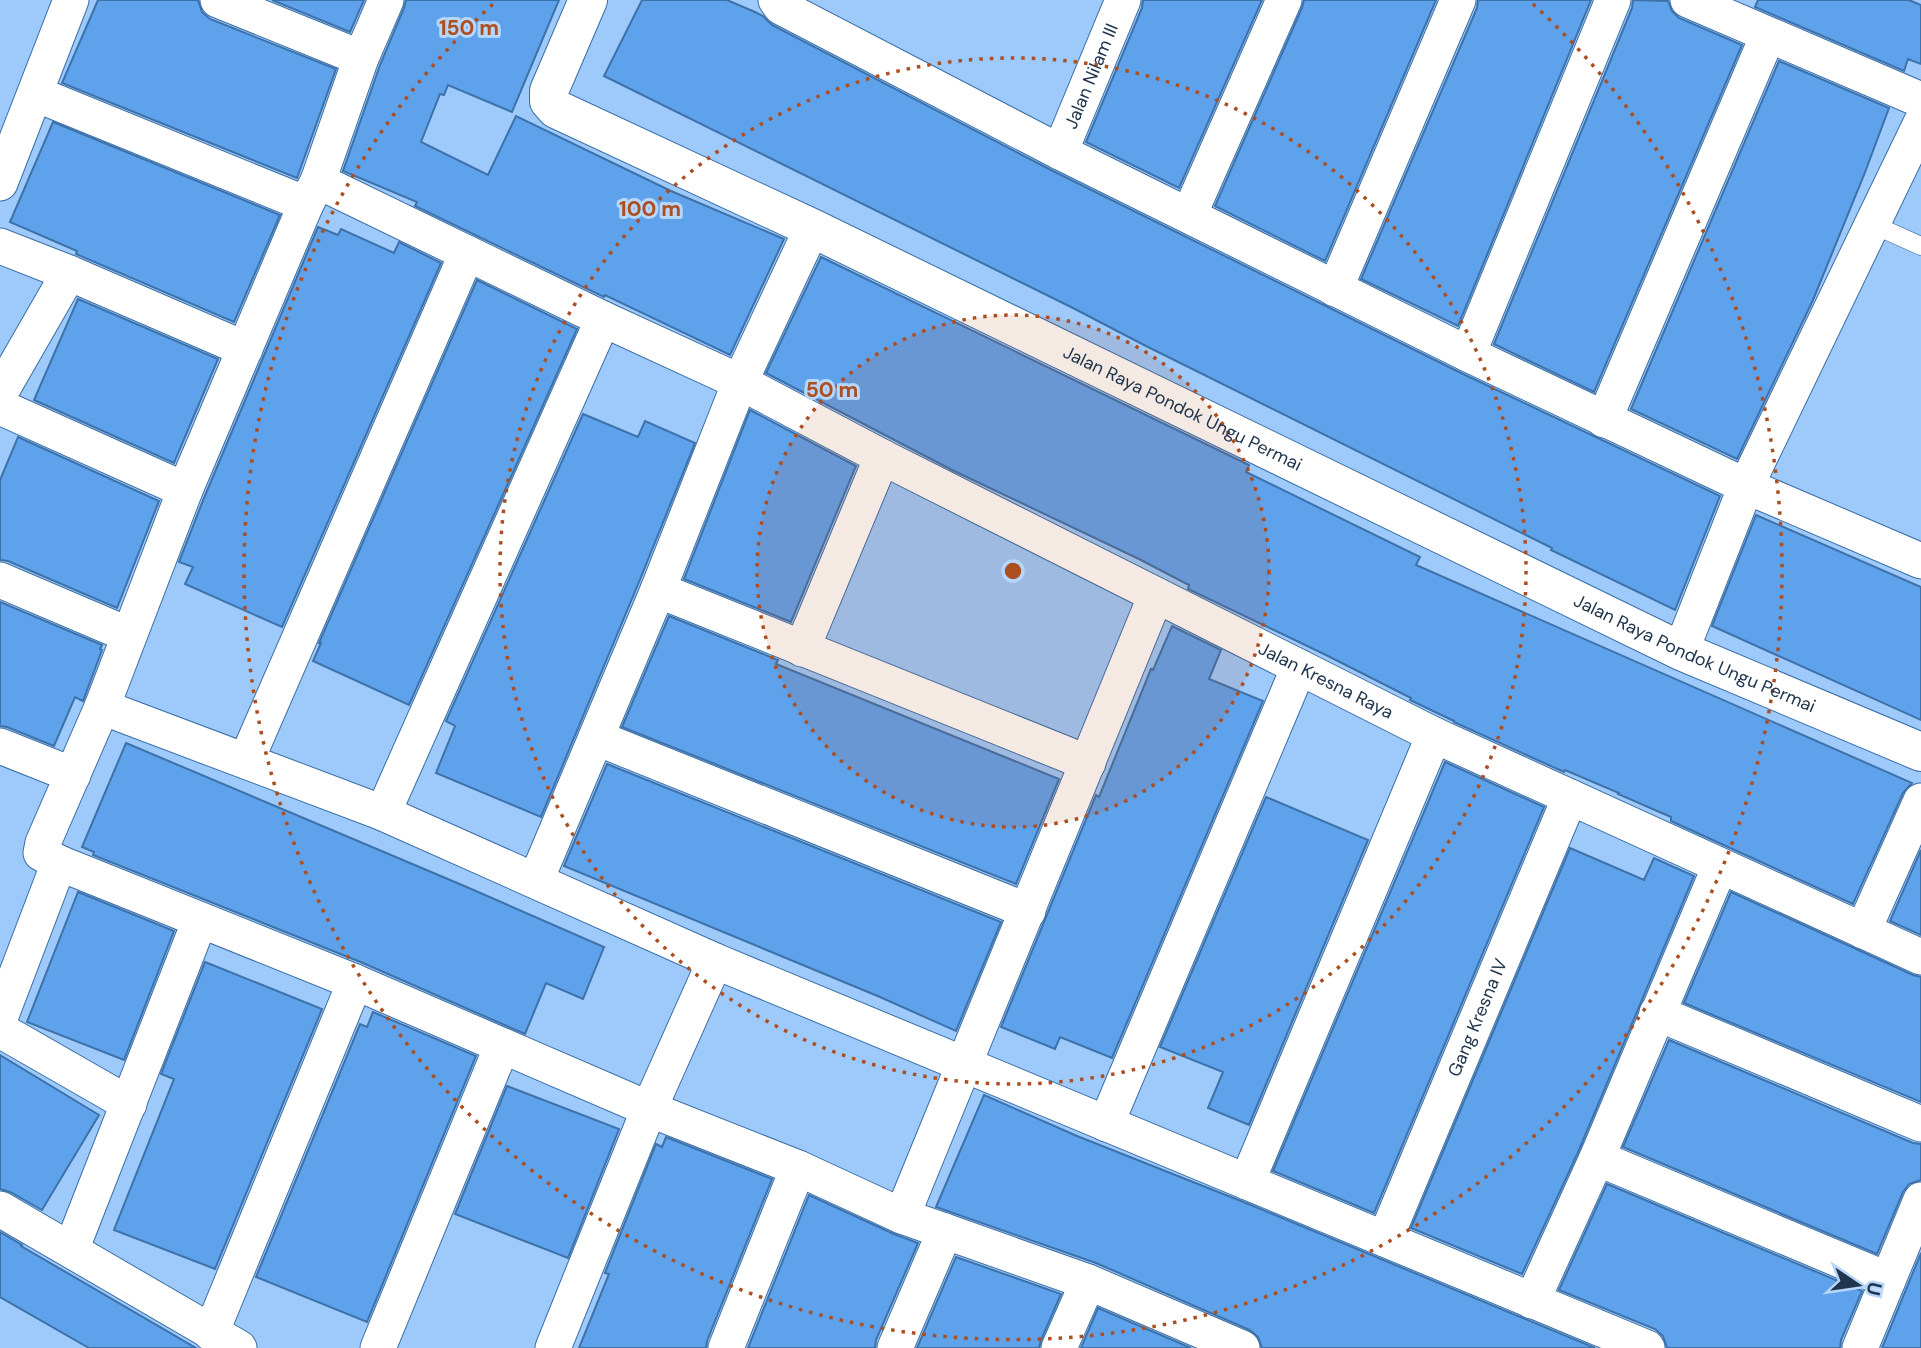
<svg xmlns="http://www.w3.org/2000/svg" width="1921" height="1348" viewBox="0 0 1921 1348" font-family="'DM Sans',sans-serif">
<rect width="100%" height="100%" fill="#9ecafb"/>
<path fill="#5fa2ec" stroke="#3d71a9" stroke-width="2" d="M98,0H198L202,12L210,19L336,69L297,178L62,83Z
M272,0H364L350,32Z
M406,0H559L512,112L448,85L444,95L440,94L421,142L488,175L516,116L671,191L784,239L730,355L605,295L604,297L415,206L417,202L343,171L380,65L404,8Z
M642,0H727L755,12L763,16L772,25L1051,170L1459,372L1720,496L1675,610L1551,550L1552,548L1144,345L1073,308L604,76Z
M1143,0H1262L1179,188L1086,142L1142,8Z
M1304,0H1436L1325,261L1215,206L1302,8Z
M1478,0H1591L1458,326L1361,279L1477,8Z
M1633,0L1668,1L1672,11L1679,18L1742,45L1594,392L1494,344L1632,8Z
M1758,0H1909L1921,5V64L1908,59L1904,71L1755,7Z
M1779,61L1889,108L1864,175L1813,300L1737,459L1631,409Z
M53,122L280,215L234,322L76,254L77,251L10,222Z
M318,227L338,235L341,229L394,253L399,242L441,263L282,627L185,584L193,567L179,562L204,498Z
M821,257L1249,465L1246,472L1420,557L1416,565L1912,783L1903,793L1853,904L1671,821V817L1618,794L1619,793L1565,770L1564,772L1454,722V721L1410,700L1411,698L1326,655L1188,589L1189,585L1139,559L952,470L766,373Z
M477,280L577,329L409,705L313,661L321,643H319Z
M78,299L218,359L174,463L34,400Z
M750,410L856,466L791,622L684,579Z
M583,414L638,437L645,421L695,443L639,582L541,817L436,773L455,726L446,721Z
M18,437L159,501L117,608L8,561L0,560V480Z
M1756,515L1921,587V720L1712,626Z
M0,602L102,645L100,649L102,650L83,701L75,697L54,746L7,727L0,726Z
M669,616L778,660L776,664L1059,779L1016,884L622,727Z
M1172,626L1221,650L1209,679L1263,701L1112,1058L1060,1037L1055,1049L1001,1027L1096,795L1099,797L1151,669L1153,670Z
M126,743L462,885L604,947L583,999L546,983L525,1034L363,963L93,855L94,852L82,847Z
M1445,762L1544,807L1374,1213L1273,1171Z
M607,764L1001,922L956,1031L880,997L564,866Z
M1266,797L1368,840L1249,1125L1208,1108L1223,1072L1160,1047Z
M1570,848L1644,880L1654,858L1694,876L1579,1150L1522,1274L1411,1228Z
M1921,850V935L1890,921Z
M78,892L174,931L124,1060L27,1022Z
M1731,892L1913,975L1921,977V1102L1684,1003Z
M205,962L322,1009L215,1269L114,1230L174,1079L161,1074Z
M373,1012L476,1056L367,1322L256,1277L360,1024L367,1027Z
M1669,1040L1913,1143L1921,1144V1180L1909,1184L1903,1192L1877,1254L1623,1147Z
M0,1055L99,1115L42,1210L10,1192L0,1189Z
M507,1086L619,1129L568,1258L455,1214Z
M984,1095L1077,1136L1251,1205L1595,1348H1262L1258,1337L1250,1330L1096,1263L936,1207Z
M666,1137L772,1179L707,1341L706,1348H579L609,1274L605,1273L656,1144L662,1147Z
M1607,1184L1862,1291L1841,1340L1840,1348H1667L1663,1336L1655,1329L1559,1290Z
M809,1195L894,1234L918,1243L876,1340L875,1348H748Z
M0,1232L22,1245L21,1246L196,1348H89L0,1297Z
M1921,1253V1348H1882Z
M956,1257L1061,1294L1041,1340L1039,1348H917Z
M1098,1308L1191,1348H1081Z"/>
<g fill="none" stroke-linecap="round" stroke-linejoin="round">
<defs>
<path id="lane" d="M1872,224L1921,246"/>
<g id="street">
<path d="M218,0L361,58"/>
<path d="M386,0L361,58L318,181L306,204L185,490L102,707L43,843L41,853L59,863L355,982L649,1109L798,1168L902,1216L1088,1282L1242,1348"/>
<path d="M776,0L781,7L1060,152L1468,354L1746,486L1921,561"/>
<path d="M1688,0L1921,100"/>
<path d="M36,94L306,204"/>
<path id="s1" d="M1060,152L1123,0"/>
<path id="s2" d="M318,181L603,319L740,382L882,457L1434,735L1921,957"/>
<path d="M0,183L71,0"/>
<path d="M1189,215L1284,0"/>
<path d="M0,246L69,273L245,349"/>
<path d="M1335,289L1458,0"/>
<path d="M1468,354L1613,0"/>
<path d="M0,393L69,273"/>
<path d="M0,407L185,490"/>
<path d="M1604,420L1768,35"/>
<path d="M0,580L129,635"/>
<path d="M658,590L1088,763"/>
<path d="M802,649L882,457"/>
<path d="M1681,651L1746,486L1921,123"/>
<path d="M102,707L383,813L715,961L1647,1348"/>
<path d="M597,738L1028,911"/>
<path d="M0,746L73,775"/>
<path d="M246,761L467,253"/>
<path d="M383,813L603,319"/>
<path d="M536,880L658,590L740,382L812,228"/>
<path d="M1863,931L1921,801"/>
<path d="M1657,1013L1921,1124"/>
<path d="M0,1018L59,863"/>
<path d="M0,1030L129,1104"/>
<path d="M1106,1124L1299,667"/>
<path d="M1597,1158L1888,1280"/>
<path d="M1247,1182L1434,735"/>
<path d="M0,1209L239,1348"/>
<path d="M902,1216L1156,595"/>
<path id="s3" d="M1385,1239L1570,797"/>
<path d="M71,1250L200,920"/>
<path d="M1532,1301L1597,1158L1720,866"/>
<path d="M211,1333L355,982"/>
<path d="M378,1348L502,1046"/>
<path d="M553,1348L649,1109L715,961"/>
<path d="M726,1348L798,1168"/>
<path d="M895,1348L945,1231"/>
<path d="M1059,1348L1088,1282"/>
<path d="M1860,1348L1921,1200"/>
</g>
<g id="secondary">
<path id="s4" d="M588,0L549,91V101L556,109L812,228L1681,651L1921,752"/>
</g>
</defs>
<use href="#lane" stroke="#3a6ea5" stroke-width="19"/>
<use href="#street" stroke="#3a6ea5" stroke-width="37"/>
<use href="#secondary" stroke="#3a6ea5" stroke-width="40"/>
<use href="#lane" stroke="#fff" stroke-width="18"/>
<use href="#street" stroke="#fff" stroke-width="35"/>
<use href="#secondary" stroke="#fff" stroke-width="38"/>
</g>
<circle cx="1013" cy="571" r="256" fill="#ac4e20" fill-opacity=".12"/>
<g fill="none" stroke="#ac4e20" stroke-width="3.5" stroke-dasharray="3.5 7">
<circle cx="1013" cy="571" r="256"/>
<circle cx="1013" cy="571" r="513"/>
<path d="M1533 4A769 769 0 1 1 493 4"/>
</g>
<g text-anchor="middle" stroke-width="6" stroke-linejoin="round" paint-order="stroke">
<g font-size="18" fill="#20364e" stroke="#b6d6fb">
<text dy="6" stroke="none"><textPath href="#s1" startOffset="82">Jalan Nilam III</textPath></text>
<text dy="6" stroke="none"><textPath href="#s4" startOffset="814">Jalan Raya Pondok Ungu Permai</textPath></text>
<text dy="6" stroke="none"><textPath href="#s4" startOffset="1382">Jalan Raya Pondok Ungu Permai</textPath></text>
<text dy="6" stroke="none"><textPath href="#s2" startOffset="1125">Jalan Kresna Raya</textPath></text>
<text dy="6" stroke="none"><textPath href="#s3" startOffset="240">Gang Kresna IV</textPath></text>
</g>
</g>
<circle cx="1013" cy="571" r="10" fill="#ac4e20" stroke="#b6d6fb" stroke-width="3.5"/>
<g font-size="21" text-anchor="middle" font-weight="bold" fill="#ac4e20" stroke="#b6d6fb" stroke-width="6" stroke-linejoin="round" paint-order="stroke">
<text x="469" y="35">150 m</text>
<text x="650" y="216">100 m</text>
<text x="832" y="397">50 m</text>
</g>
<g transform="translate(1858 1285) rotate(103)" stroke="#b6d6fb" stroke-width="5" paint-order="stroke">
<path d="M0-5L12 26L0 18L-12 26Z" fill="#20364e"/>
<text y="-10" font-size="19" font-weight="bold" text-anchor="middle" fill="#20364e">U</text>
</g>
</svg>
